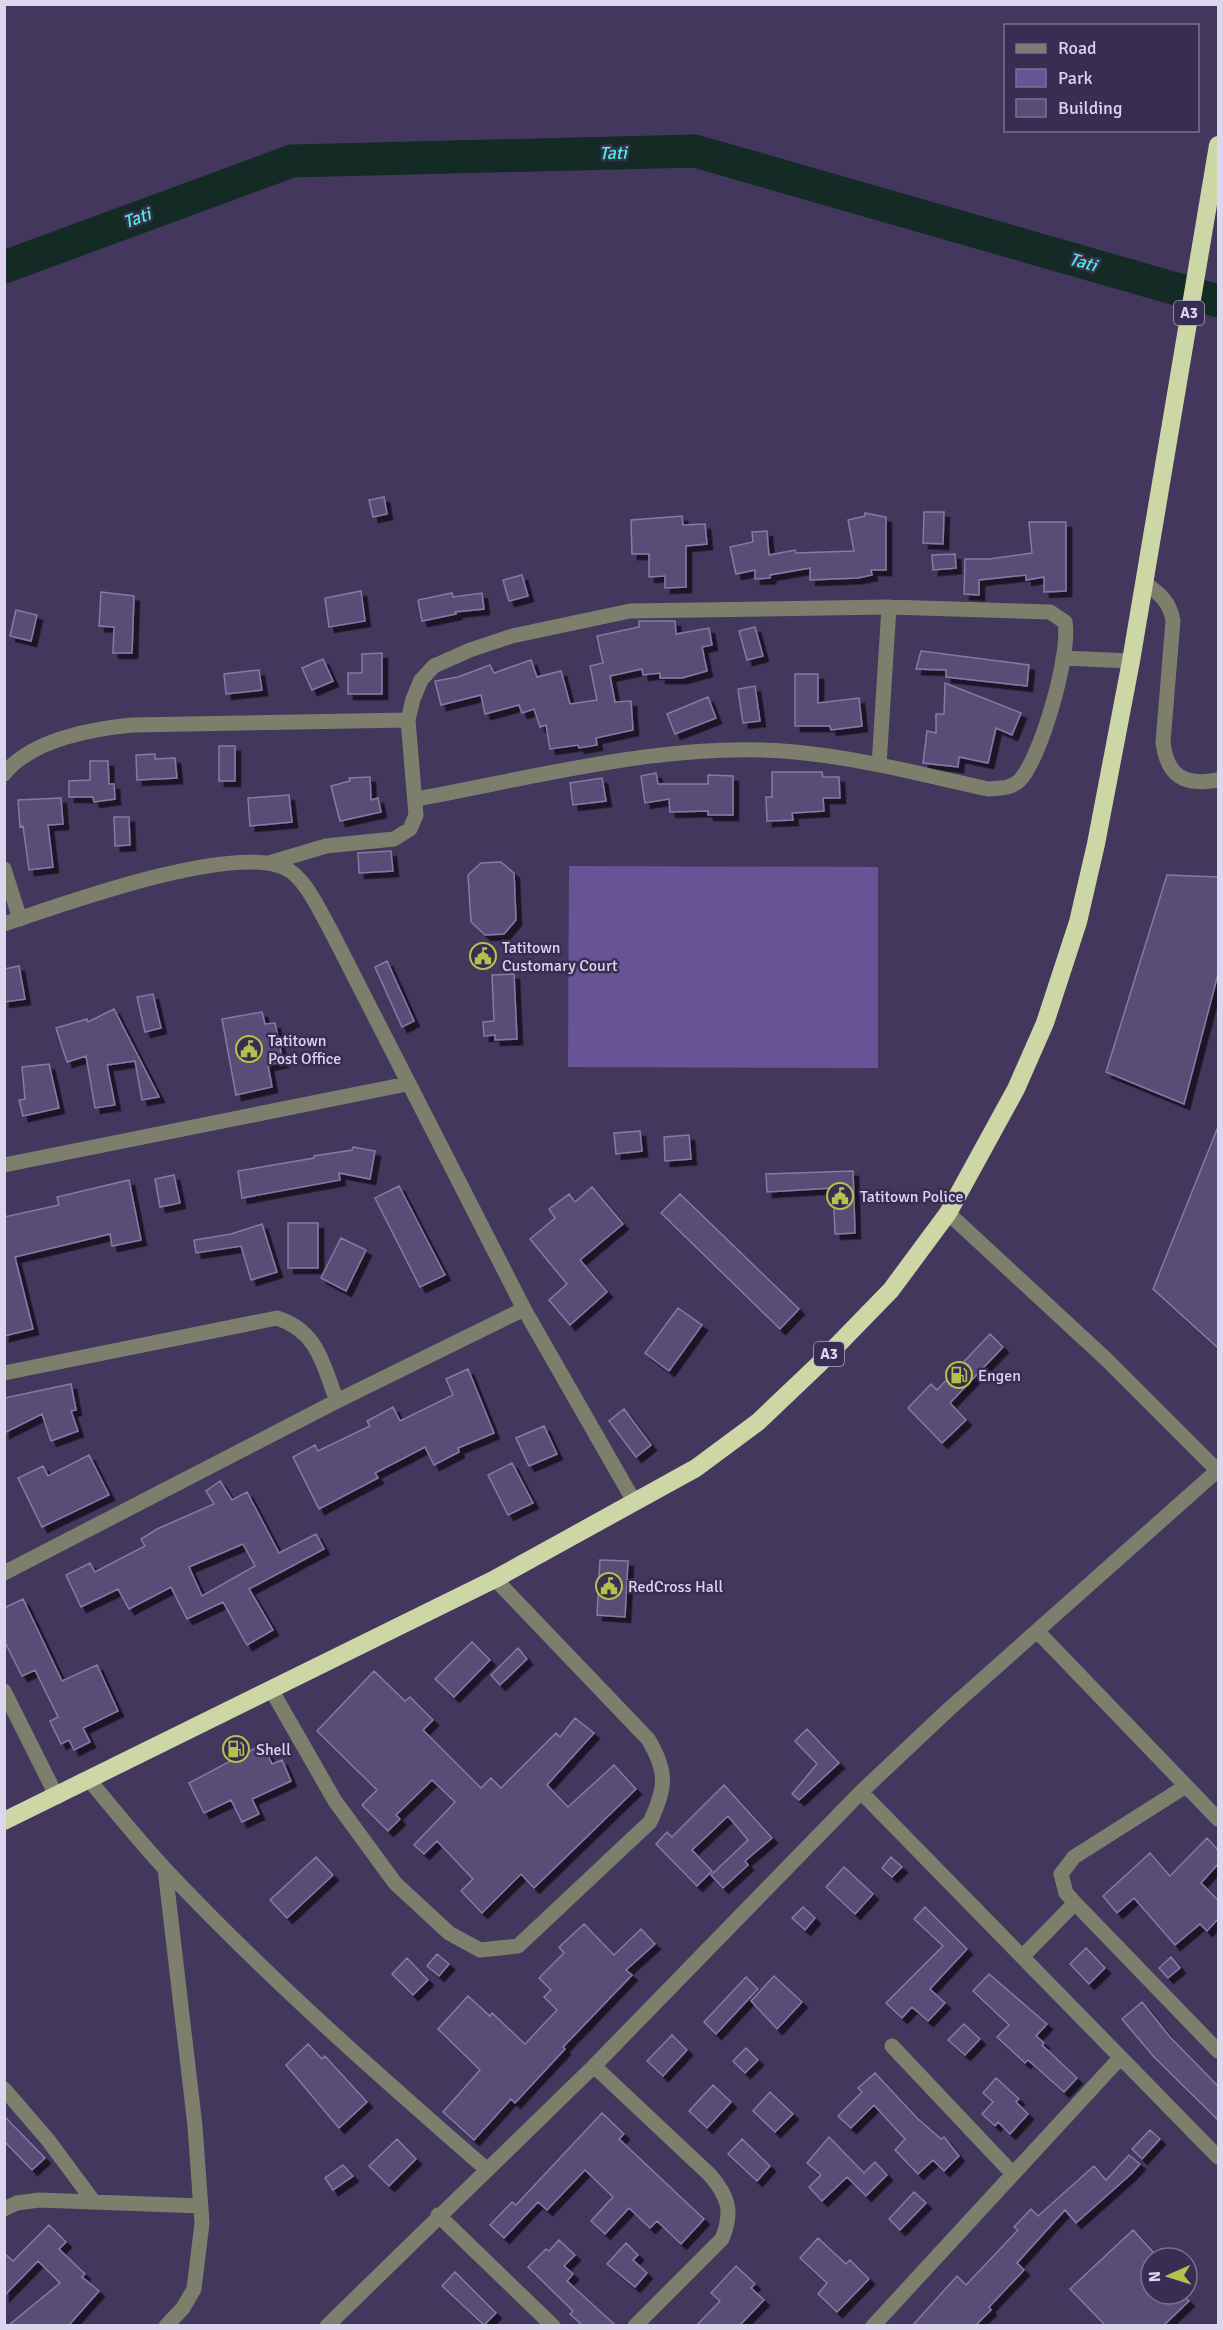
<svg xmlns="http://www.w3.org/2000/svg" width="1223" height="2330" viewBox="0 0 1223 2330" font-family="Signika,sans-serif">
<defs>
<filter id="shadow"><feDropShadow dx="5.5" dy="5.5" stdDeviation="0" flood-color="#0009"/></filter>
</defs>
<rect width="100%" height="100%" fill="#43375e"/>
<path fill="#675396" d="M569,866L878,867V1068L568,1067Z"/>
<g fill="none" stroke-linecap="round" stroke-linejoin="round">
<path stroke="#142a25" stroke-width="33" d="M4,267L292,161L695,151L1218,301"/>
</g>
<path fill="#584d76" stroke="#857aa6" stroke-width="1.5" fill-rule="evenodd" filter="url(#shadow)" d="M384,497L387,514L373,517L369,500Z
M924,512H944L943,544L923,543Z
M865,513L886,517V570H871L872,575L858,578L810,580V568L770,575V578L755,579V570L736,574L730,547L753,542L752,532L767,531L769,555L795,550L796,553L854,551L848,520L865,516Z
M682,516L683,525L705,524L707,544L686,546V587L665,588V576L649,577V554H632L631,520Z
M1029,522H1066V591L1044,592V577L1026,580V575L979,580V595L964,594L965,559H989L1032,553Z
M955,554L956,568L933,570L932,555Z
M522,575L528,596L509,601L503,580Z
M361,591L365,621L329,627L325,598Z
M101,592L134,596L132,653H113L114,627L99,626Z
M452,593L453,597L482,593L484,609L455,612L456,614L422,621L418,600Z
M16,610L37,615L31,641L10,636Z
M639,621H675L676,634L709,628L712,645L702,647L707,671L682,678H660V673L643,675L642,669L610,676L615,702L631,701L633,730L596,738L597,745L579,748L578,745L550,749L546,725L540,727L534,709L522,713L519,705L485,714L481,695L441,705L435,681L458,677L490,665L494,673L531,660L537,677L561,671L570,704L597,700L590,666L603,663L597,636L639,627Z
M755,627L763,656L747,660L739,631Z
M921,651L1029,665L1027,686L946,677V670L916,669Z
M382,653V694H348V673H362V654Z
M323,659L333,681L312,690L302,668Z
M259,670L262,690L226,694L224,674Z
M795,674H818V703L859,698L862,726L831,730L830,726H795Z
M945,683L1021,713L1012,735L996,728L988,763L959,757L958,767L923,763L927,731L936,733V714H944Z
M755,686L760,721L743,723L738,689Z
M708,697L716,718L675,734L667,714Z
M219,746H235V781H219Z
M155,754V759L175,758L177,778L137,780L136,755Z
M90,761H108L109,784H114L115,799L94,802L93,797H69V781L90,780Z
M772,772H822L823,777H839L840,798H823L824,811L792,813L793,820L767,821L766,797H772Z
M656,773L658,784H708V775L733,776V815H708V811L670,812L669,799L645,803L641,776Z
M370,777L371,800L378,798L381,812L340,821L331,786L350,781L349,778Z
M602,778L606,801L573,805L570,783Z
M289,795L292,822L250,826L248,798Z
M61,798L63,824L48,825L53,867L29,870L23,826L20,827L18,800Z
M114,817H129L130,845L115,846Z
M391,851L393,871L359,873L358,853Z
M501,862L514,873L516,920L504,934L485,935L471,922L468,875L481,863Z
M1167,875L1218,877V974L1184,1104L1106,1072Z
M387,961L414,1021L402,1027L375,967Z
M19,966L25,999L4,1002V969Z
M514,974L517,1039L495,1040V1035L484,1036L483,1022L494,1021L492,975Z
M153,994L161,1028L145,1032L137,997Z
M114,1009L159,1097L142,1100L135,1061L107,1065L115,1105L95,1108L86,1056L67,1062L56,1028L87,1019L88,1022Z
M262,1012L265,1024L275,1023L283,1062L268,1065L272,1087L236,1095L222,1019Z
M49,1064L59,1108L23,1116L19,1100L25,1099L22,1067Z
M1218,1127V1348L1153,1289Z
M640,1131L642,1151L616,1154L614,1133Z
M689,1135L691,1159L665,1161L664,1137Z
M353,1147L375,1151L370,1179L339,1173L340,1180L242,1198L238,1171L314,1158V1156L352,1150Z
M853,1171L855,1233L835,1234L833,1188L767,1192L766,1174Z
M174,1175L180,1203L160,1207L155,1179Z
M129,1180L141,1240L112,1246L110,1234L15,1257L33,1329L4,1336V1217L59,1205L57,1197Z
M399,1186L445,1275L420,1287L375,1198Z
M592,1187L623,1224L580,1260L607,1292L570,1325L549,1300L567,1284L530,1239L555,1218L549,1209L569,1194L575,1202Z
M680,1194L799,1309L780,1329L661,1213Z
M288,1223H318V1268H288Z
M262,1224L277,1272L251,1280L241,1246L196,1253L194,1240L231,1234Z
M341,1238L366,1250L346,1291L321,1278Z
M678,1308L702,1325L669,1371L645,1353Z
M990,1334L1003,1347L950,1403L966,1420L942,1443L908,1408L931,1384L937,1390Z
M468,1369L494,1433L458,1448L459,1452L434,1465L425,1447L375,1473L378,1478L319,1509L293,1457L315,1445L318,1451L370,1426L367,1421L393,1407L400,1421L453,1395L446,1379Z
M71,1384L76,1410L71,1411L78,1431L51,1441L42,1414L4,1433V1398Z
M624,1409L651,1445L636,1457L609,1421Z
M544,1426L557,1454L529,1466L516,1438Z
M89,1455L109,1495L42,1527L18,1478L43,1466L48,1476Z
M512,1463L533,1503L508,1515L488,1475Z
M220,1481L232,1500L247,1492L279,1553L316,1534L324,1549L249,1589L273,1630L247,1645L223,1602L187,1619L171,1587L129,1609L118,1589L81,1607L66,1575L90,1563L95,1572L145,1546L141,1539L157,1529L214,1504L206,1491ZM243,1544L255,1566L202,1596L189,1567Z
M600,1560L628,1561L625,1617L597,1615Z
M23,1599L62,1681L97,1665L118,1711L83,1728L90,1742L74,1750L69,1740L61,1744L50,1721L58,1717L35,1670L22,1676L4,1640V1608Z
M472,1642L490,1660L454,1697L435,1679Z
M518,1648L527,1659L500,1685L491,1675Z
M374,1671L405,1701L410,1697L433,1720L423,1730L481,1788L491,1778L501,1788L556,1733L560,1737L575,1718L594,1733L547,1785L568,1807L614,1765L636,1789L534,1888L521,1874L482,1913L461,1891L473,1879L437,1841L424,1854L414,1845L455,1802L432,1780L396,1815L400,1819L388,1831L362,1805L377,1790L317,1731Z
M807,1729L839,1763L799,1800L792,1794L817,1764L795,1741Z
M263,1744L272,1764L282,1760L291,1781L252,1799L259,1814L242,1822L231,1800L204,1813L189,1783Z
M724,1785L772,1838L745,1861L748,1865L723,1888L711,1875L748,1840L728,1816L692,1850L712,1871L697,1886L656,1844L667,1832L672,1837Z
M1207,1838L1218,1850V1864L1201,1883L1218,1900V1919L1207,1931L1200,1924L1175,1945L1134,1898L1117,1913L1103,1896L1150,1853L1170,1876Z
M316,1857L333,1875L287,1918L270,1900Z
M891,1857L902,1867L892,1877L882,1868Z
M844,1867L873,1894L855,1914L826,1887Z
M803,1907L815,1918L805,1930L792,1918Z
M925,1907L967,1949L930,1989L945,2003L928,2021L912,2007L902,2018L886,2003L943,1946L914,1919Z
M584,1924L614,1955L641,1929L655,1944L626,1970L632,1975L563,2047L565,2049L515,2103L511,2099L474,2140L443,2112L480,2070L438,2029L468,1996L490,2016L492,2013L525,2044L557,2010L544,1997L551,1990L539,1978L564,1953L559,1947Z
M1086,1948L1105,1968L1089,1984L1070,1964Z
M437,1954L449,1964L439,1976L427,1966Z
M1171,1957L1180,1968L1168,1978L1159,1968Z
M407,1958L428,1980L413,1995L392,1974Z
M989,1974L1047,2024L1036,2036L1044,2043L1042,2045L1077,2078L1064,2092L1028,2060L1025,2063L997,2037L1009,2025L973,1991Z
M774,1976L802,2002L777,2029L751,2001Z
M746,1977L758,1989L716,2034L704,2022Z
M1142,2002L1170,2037L1218,2086V2120L1154,2057L1122,2019Z
M964,2024L980,2039L965,2055L948,2040Z
M672,2035L687,2050L663,2076L647,2061Z
M308,2044L322,2059L325,2056L367,2102L339,2128L286,2065Z
M746,2048L758,2060L745,2073L733,2061Z
M875,2073L918,2119L941,2139L944,2137L959,2156L944,2171L933,2160L918,2174L895,2150L905,2139L874,2105L851,2128L838,2116L862,2092L858,2088Z
M996,2078L1019,2099L1016,2102L1028,2114L1010,2134L998,2122L995,2126L982,2114L993,2102L983,2093Z
M713,2085L731,2102L707,2128L689,2111Z
M770,2092L793,2114L775,2132L753,2111Z
M602,2113L624,2134L619,2139L704,2219L681,2244L657,2221L650,2228L629,2208L605,2234L591,2221L613,2197L585,2170L547,2210L538,2202L504,2238L490,2225L512,2202L516,2205Z
M4,2116L45,2158L32,2170L4,2141Z
M1150,2130L1160,2139L1142,2159L1132,2149Z
M829,2137L864,2173L875,2162L887,2175L866,2196L847,2177L822,2201L809,2187L821,2175L807,2163Z
M397,2139L416,2159L389,2186L369,2166Z
M742,2139L770,2166L757,2181L728,2154Z
M1129,2155L1140,2164L1131,2174L1076,2223L1065,2210L1017,2263L1024,2270L989,2307L991,2310L976,2325H913L957,2276L966,2285L1018,2230L1014,2227L1031,2209L1038,2216L1094,2166L1106,2180Z
M343,2165L353,2176L333,2190L325,2178Z
M914,2192L926,2203L900,2230L889,2219Z
M49,2225L66,2242L59,2249L85,2274L82,2277L99,2291L69,2325H9L60,2283L38,2261L4,2296V2253L13,2261Z
M1133,2230L1154,2253L1151,2256V2294H1182L1189,2301L1164,2325H1105L1070,2289Z
M818,2238L846,2264L850,2260L869,2279L837,2312L818,2294L827,2283L800,2258Z
M559,2240L575,2255L564,2266L573,2274L567,2281L615,2325H582L570,2314L573,2311L528,2267L546,2249L549,2251Z
M626,2243L638,2255L633,2260L647,2273L635,2287L607,2264Z
M736,2266L755,2284L751,2288L764,2300L740,2325H697L720,2301L711,2293Z
M455,2272L496,2313L484,2325L442,2286Z"/>
<g fill="none" stroke-linecap="round" stroke-linejoin="round">
<path stroke="#7b7f6b" stroke-width="15" d="M1145,583C1160,594 1170,602 1173,621L1163,742C1167,777 1185,786 1218,780
M1063,658L1131,661
M879,765L889,607
M4,774C31,740 92,729 132,725L408,720
M269,863L326,846L394,839L410,829L416,815L408,720L413,699L421,680L434,666L470,650L512,636L630,611L889,607L1050,612L1065,622C1071,653 1041,759 1019,781C1010,789 999,788 988,789C924,775 860,758 795,752C673,740 537,777 416,799
M4,869L20,919
M4,924C63,904 231,843 285,868C306,878 320,912 331,931L524,1309L635,1503
M4,1165L407,1084
M948,1213L1107,1360L1218,1471
M4,1373L277,1318C318,1331 323,1365 337,1401
M4,1573L337,1401L524,1309
M1038,1632L1218,1819
M4,1691L57,1797
M272,1691L335,1801L395,1883L449,1933L480,1950L518,1946L650,1822C666,1788 668,1772 648,1739L495,1579
M90,1781C115,1811 140,1842 167,1871C266,1976 376,2073 485,2168
M1186,1786L1074,1857L1061,1874L1066,1893L1075,1903L1218,2051
M861,1792L1218,2157
M165,1869L195,2126L202,2223L194,2289L183,2308L166,2326
M1022,1957L1075,1903
M892,2046L1012,2173
M594,2066L710,2175C729,2197 733,2212 722,2239L635,2326
M4,2089L48,2140L94,2202
M4,2209L17,2203L39,2200L201,2206
M438,2215L553,2326
M327,2326L594,2066L861,1792L948,1710L1218,1470
M873,2326L1120,2058"/>
<path stroke="#cdd6a5" stroke-width="18" d="M4,1821L495,1579L696,1468L758,1422L819,1364L891,1290L948,1213L1016,1089L1045,1023L1078,922L1096,844L1131,661L1218,145"/>
</g>
<defs>
<symbol id="civic-ring" viewBox="-11 -11 22 22"><circle r="9.5" fill="#382d53" stroke="#b2c34b" stroke-width="1.5"/><path d="M-.6-6.5H3V-4.5H.6V-3L4-1V1h2V6H-6V1h2V-1L-.6-3ZM-1.2 2.5V6h2.4V2.5Z" fill="#b2c34b"/></symbol>
<symbol id="fuel-ring" viewBox="-11 -11 22 22"><circle r="9.5" fill="#382d53" stroke="#b2c34b" stroke-width="1.5"/><path d="M-5.5-6h7V0h2V4h1.3V-2.5L3-4.5l.8-.8L6-3V5H2.5V1h-1V6h-7ZM-4.2-4.7v3.2H.2V-4.7Z" fill="#b2c34b"/></symbol>
</defs>
<g fill-rule="evenodd">
<use href="#civic-ring" x="468" y="941" width="30" height="30"/>
<use href="#civic-ring" x="234" y="1034" width="30" height="30"/>
<use href="#civic-ring" x="825" y="1181" width="30" height="30"/>
<use href="#fuel-ring" x="944" y="1360" width="30" height="30"/>
<use href="#civic-ring" x="594" y="1571" width="30" height="30"/>
<use href="#fuel-ring" x="221" y="1734" width="30" height="30"/>
</g>
<g text-anchor="middle" stroke-width="5" stroke-linejoin="round" paint-order="stroke">
<g fill="#382d53" stroke="#aba4c0" stroke-width="1.5">
<rect x="1174" y="301" width="30" height="24" rx="4.5"/>
<rect x="814" y="1342" width="30" height="24" rx="4.5"/>
</g>
<g font-size="15" font-weight="bold" fill="#dcd7ef">
<text x="1189" y="318">A3</text>
<text x="829" y="1359">A3</text>
</g>
<g font-size="16" fill="#dcd7ef" stroke="#382d53" text-anchor="start">
<text x="502" y="953">Tatitown<tspan x="502" dy="18">Customary Court</tspan></text>
<text x="268" y="1046">Tatitown<tspan x="268" dy="18">Post Office</tspan></text>
<text x="860" y="1202">Tatitown Police</text>
<text x="978" y="1381">Engen</text>
<text x="628" y="1592">RedCross Hall</text>
<text x="256" y="1755">Shell</text>
</g>
<g font-size="18" font-style="italic" fill="#4bf1d0" stroke="#382d53">
<text transform="translate(613 153) rotate(-1)" y="6">Tati</text>
<text transform="translate(137 218) rotate(-20)" y="6">Tati</text>
<text transform="translate(1083 262) rotate(16)" y="6">Tati</text>
</g>
</g>
<rect width="1223" height="2330" fill="none" stroke="#dcd7ef" stroke-width="12"/>
<rect x="1004" y="24" width="195" height="108" fill="#382d53" stroke="#7a7191" stroke-width="1.5"/>
<rect x="1016" y="44" width="30" height="9" fill="#7b7f6b" stroke="#7a7191" stroke-width="1.5"/>
<text x="1058" y="54" font-size="18" fill="#dcd7ef">Road</text>
<rect x="1016" y="69" width="30" height="18" fill="#675396" stroke="#7a7191" stroke-width="1.5"/>
<text x="1058" y="84" font-size="18" fill="#dcd7ef">Park</text>
<rect x="1016" y="99" width="30" height="18" fill="#584d76" stroke="#7a7191" stroke-width="1.5"/>
<text x="1058" y="114" font-size="18" fill="#dcd7ef">Building</text>
<g transform="translate(1169 2276) rotate(267)"><circle r="28" fill="#382d53" stroke="#7a7191" stroke-width="1.5"/>
<path d="M0-4.5L10 22L0 15L-10 22Z" fill="#b2c34b"/>
<text y="-9" font-size="16" font-weight="bold" text-anchor="middle" fill="#dcd7ef">N</text>
</g>
</svg>
